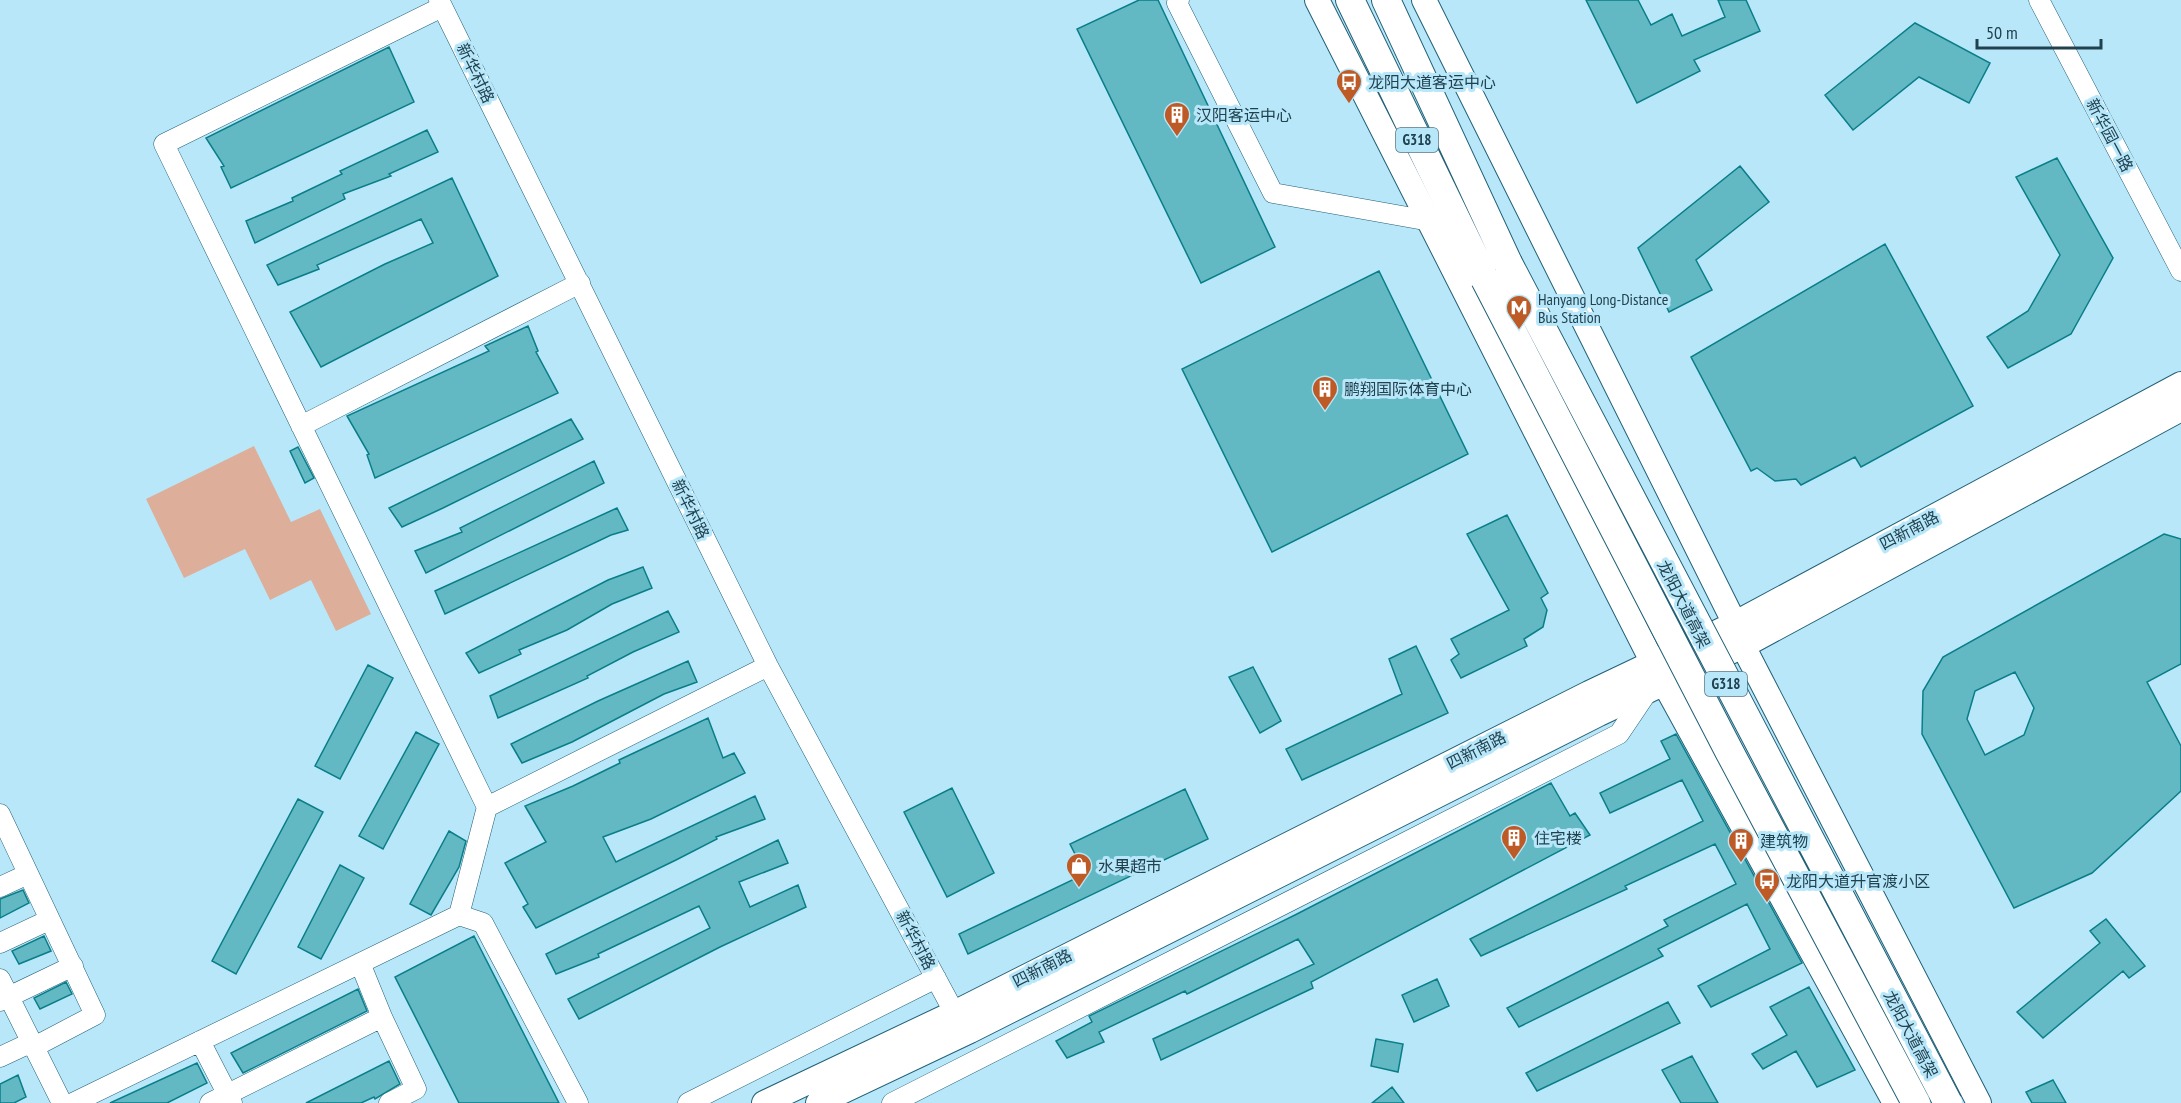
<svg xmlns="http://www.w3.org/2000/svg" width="2181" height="1103" viewBox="0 0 2181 1103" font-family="'PT Sans Narrow','Noto Sans SC',sans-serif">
<rect width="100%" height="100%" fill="#b9e7fa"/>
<path fill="#ddaf9a" d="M254,446L291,522L320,509L371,614L336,631L311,580L270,600L245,549L184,578L146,499Z"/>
<path fill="#63b9c3" stroke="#097e89" stroke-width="1.5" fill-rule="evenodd" d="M1139,0H1158L1275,247L1201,283L1077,29Z
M1586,0H1638L1651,25L1672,14L1682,36L1725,17L1718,0H1746L1760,31L1694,60L1700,71L1637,103Z
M1915,23L1990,63L1969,103L1919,77L1853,130L1825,95Z
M389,47L414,102L231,188L221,167L224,166L206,138Z
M427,130L438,152L389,174L391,176L343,194L345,199L255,243L246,221L293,201L292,198L342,174L340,171Z
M2057,158L2113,258L2071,334L2008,368L1987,337L2028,311L2060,255L2016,177Z
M1740,166L1769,202L1696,260L1712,290L1669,312L1638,248Z
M452,178L498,276L321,367L290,312L385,264L433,243L421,219L317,265L319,269L278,285L267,265Z
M1885,244L1973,406L1861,467L1855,457L1801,485L1796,479L1775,481L1757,468L1751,471L1691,357Z
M1379,271L1468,454L1272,552L1182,369Z
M528,326L538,351L536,352L558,393L375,478L367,455L369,454L347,416L489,351L485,346Z
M571,419L583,439L443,508L402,527L389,508Z
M298,447L314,478L305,483L290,451Z
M594,461L604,483L426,573L415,551L462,532L460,528Z
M617,508L628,530L611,535L445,614L435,591Z
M1507,515L1548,593L1541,598L1547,610L1543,627L1524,639L1527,646L1461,678L1451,660L1459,654L1451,639L1509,610L1467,534Z
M2164,534L2181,539V664L2147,682L2181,746V791L2092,873L2014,908L1922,734L1923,691L1943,657ZM2015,672L2034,708L2024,735L1985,755L1967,719L1975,691Z
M643,567L652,588L612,604L567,630L519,650L521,654L479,673L466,653L608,580Z
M668,611L679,632L633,652L587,676L588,678L498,718L490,696Z
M1416,646L1448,713L1302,780L1286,749L1402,694L1389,659Z
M688,661L697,682L664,694L572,742L522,763L511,744L598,701Z
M368,665L393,678L340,779L315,766Z
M1253,667L1281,721L1260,733L1229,677Z
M708,718L723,758L734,753L745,773L651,819L603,837L616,862L755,796L765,819L716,837L717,839L676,860L536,928L523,907L528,904L505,863L546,842L525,806L573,786L620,763L619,760Z
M416,732L439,744L383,849L359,836Z
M1676,734L1802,963L1711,1007L1698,986L1770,949L1747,904L1658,949L1663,956L1519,1027L1507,1008L1668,926L1664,920L1736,884L1715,844L1625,886L1627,889L1481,956L1470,939L1703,821L1682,780L1610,813L1600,793L1670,759L1661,741Z
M1551,783L1570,816L1575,813L1590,835L1311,982L1313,988L1161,1060L1153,1039L1314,964L1298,939L1187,994L1185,991L1099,1032L1104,1042L1067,1058L1056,1041L1092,1022L1089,1016L1295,915Z
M952,788L994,873L947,897L904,812Z
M1185,789L1208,839L968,954L959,934L1085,874L1070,844Z
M298,799L323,812L236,974L212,961Z
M449,831L466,841L459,867L431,915L410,904Z
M778,840L788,863L739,882L750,907L798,885L806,907L720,947L579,1019L568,999L710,928L699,906L598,954L599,957L556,974L546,954Z
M340,865L364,878L321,959L298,947Z
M23,890L29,903L0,918V899Z
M2106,919L2145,966L2129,978L2123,971L2043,1038L2017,1012L2100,943L2090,931Z
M44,936L51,951L19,964L12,951Z
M474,936L559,1103H459L395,977Z
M1437,979L1449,1006L1414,1022L1402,995Z
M66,982L72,994L40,1009L34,998Z
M1809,987L1855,1070L1817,1087L1796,1051L1763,1069L1752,1054L1787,1035L1770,1007Z
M358,989L367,1011L243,1073L231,1053Z
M1668,1002L1680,1023L1537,1091L1526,1073Z
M1376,1039L1403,1044L1398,1072L1371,1066Z
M1692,1056L1718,1103H1681L1662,1070Z
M389,1061L400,1084L375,1099L374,1097L361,1103H306Z
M197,1063L207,1083L167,1103H110Z
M18,1075L26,1097L14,1103H0V1084Z
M2053,1080L2066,1103H2032L2026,1092Z
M1392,1087L1404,1103H1372Z"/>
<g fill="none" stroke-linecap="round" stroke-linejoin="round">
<defs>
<path id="minor" d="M439,0L768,666L954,1012
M1179,0L1177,3L1273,193L1430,221
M2039,0L2181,271
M301,426L580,283
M487,807L768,666
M0,814L95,1015L34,1047
M0,887L28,874
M459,915L483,923L578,1103
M0,943L49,920
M360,963L382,1017L416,1089L389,1103
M0,979L62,1103
M0,1001L73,966
M200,1041L232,1103
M0,1057L32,1042
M73,1103L459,915L487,807L164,144L442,7
M210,1103L382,1017
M688,1103L936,978
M892,1103L1619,734L1648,691"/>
<path id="major" d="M1317,0L1653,663L1895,1103
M1424,0L1735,624L1743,646L1979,1103
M764,1103L960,1010L1589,693L1732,625L2181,384
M818,1103L970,1031L1599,714L1743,646L2181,409"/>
<path id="highway" d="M1350,0L1485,279
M1386,0L1508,263"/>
</defs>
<use href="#minor" stroke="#206076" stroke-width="21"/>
<use href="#major" stroke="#206076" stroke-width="26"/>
<use href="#highway" stroke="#206076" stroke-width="30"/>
<use href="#minor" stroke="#fff" stroke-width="20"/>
<use href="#major" stroke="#fff" stroke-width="24"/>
<use href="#highway" stroke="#fff" stroke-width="28"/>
<defs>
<path id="highway-bridge" d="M1508,263L1948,1103
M1485,279L1729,751L1916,1103"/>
</defs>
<use href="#highway-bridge" stroke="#206076" stroke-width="30" stroke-linecap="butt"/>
<use href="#highway-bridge" stroke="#fff" stroke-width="28"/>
</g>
<defs>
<symbol id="bus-pin" viewBox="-11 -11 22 30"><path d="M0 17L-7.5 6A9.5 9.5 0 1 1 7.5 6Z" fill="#be5a25" stroke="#b9e7fa"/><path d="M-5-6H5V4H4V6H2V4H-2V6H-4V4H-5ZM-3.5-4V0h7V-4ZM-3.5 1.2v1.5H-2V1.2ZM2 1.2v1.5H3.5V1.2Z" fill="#fff"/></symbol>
<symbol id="building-pin" viewBox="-11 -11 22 30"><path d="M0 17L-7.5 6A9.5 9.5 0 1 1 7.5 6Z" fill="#be5a25" stroke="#b9e7fa"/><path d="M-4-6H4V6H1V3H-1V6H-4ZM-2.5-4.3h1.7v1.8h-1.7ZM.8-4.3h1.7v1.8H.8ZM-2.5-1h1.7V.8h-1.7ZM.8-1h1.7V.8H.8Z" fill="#fff"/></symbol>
<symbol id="metro-pin" viewBox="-11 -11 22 30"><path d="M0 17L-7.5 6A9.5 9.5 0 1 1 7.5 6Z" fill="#be5a25" stroke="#b9e7fa"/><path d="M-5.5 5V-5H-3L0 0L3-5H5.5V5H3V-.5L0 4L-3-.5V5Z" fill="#fff"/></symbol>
<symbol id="shop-pin" viewBox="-11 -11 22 30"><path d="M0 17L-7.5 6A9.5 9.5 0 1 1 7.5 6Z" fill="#be5a25" stroke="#b9e7fa"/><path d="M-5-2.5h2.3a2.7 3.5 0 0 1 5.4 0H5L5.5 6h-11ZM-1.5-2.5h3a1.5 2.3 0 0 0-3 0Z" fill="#fff"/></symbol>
</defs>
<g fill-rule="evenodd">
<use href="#bus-pin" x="1334" y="67" width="30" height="40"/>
<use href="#building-pin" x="1162" y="100" width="30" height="40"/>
<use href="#metro-pin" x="1504" y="293" width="30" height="40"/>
<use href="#building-pin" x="1310" y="374" width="30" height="40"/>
<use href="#building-pin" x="1499" y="823" width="30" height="40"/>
<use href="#building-pin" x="1726" y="826" width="30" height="40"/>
<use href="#shop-pin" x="1064" y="851" width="30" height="40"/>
<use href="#bus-pin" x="1752" y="866" width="30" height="40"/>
</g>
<g text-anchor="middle" stroke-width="6" stroke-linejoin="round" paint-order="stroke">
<g fill="#b9e7fa" stroke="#4e7482" stroke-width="1.5">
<rect x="1396" y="128" width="42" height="24" rx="4.5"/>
<rect x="1705" y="672" width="42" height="24" rx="4.5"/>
</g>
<g font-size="15" font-weight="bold" fill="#20424f">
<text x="1417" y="145">G318</text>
<text x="1726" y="689">G318</text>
</g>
<g font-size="16" fill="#20424f" stroke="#b9e7fa">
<text transform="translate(476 73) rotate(64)" y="6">新华村路</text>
<text transform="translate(2110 135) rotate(62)" y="6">新华园一路</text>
<text transform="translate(691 509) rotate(64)" y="6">新华村路</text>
<text transform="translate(1909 530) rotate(-28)" y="6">四新南路</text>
<text transform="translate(1684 604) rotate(63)" y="6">龙阳大道高架</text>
<text transform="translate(1476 750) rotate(-27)" y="6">四新南路</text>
<text transform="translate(916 940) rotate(62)" y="6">新华村路</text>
<text transform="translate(1042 968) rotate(-27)" y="6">四新南路</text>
<text transform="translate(1911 1034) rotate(62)" y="6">龙阳大道高架</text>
</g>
<g font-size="16" fill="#20424f" stroke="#b9e7fa" text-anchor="start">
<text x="1368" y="88">龙阳大道客运中心</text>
<text x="1196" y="121">汉阳客运中心</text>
<text x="1538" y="305">Hanyang Long-Distance<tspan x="1538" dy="18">Bus Station</tspan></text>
<text x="1344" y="395">鹏翔国际体育中心</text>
<text x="1534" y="844">住宅楼</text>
<text x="1760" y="847">建筑物</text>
<text x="1098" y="872">水果超市</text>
<text x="1786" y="887">龙阳大道升官渡小区</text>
</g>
</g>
<path d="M1977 39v9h124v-9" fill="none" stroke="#20424f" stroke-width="3"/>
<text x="1986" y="39" font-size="18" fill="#20424f" stroke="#b9e7fa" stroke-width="4.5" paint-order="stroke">50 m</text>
</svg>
